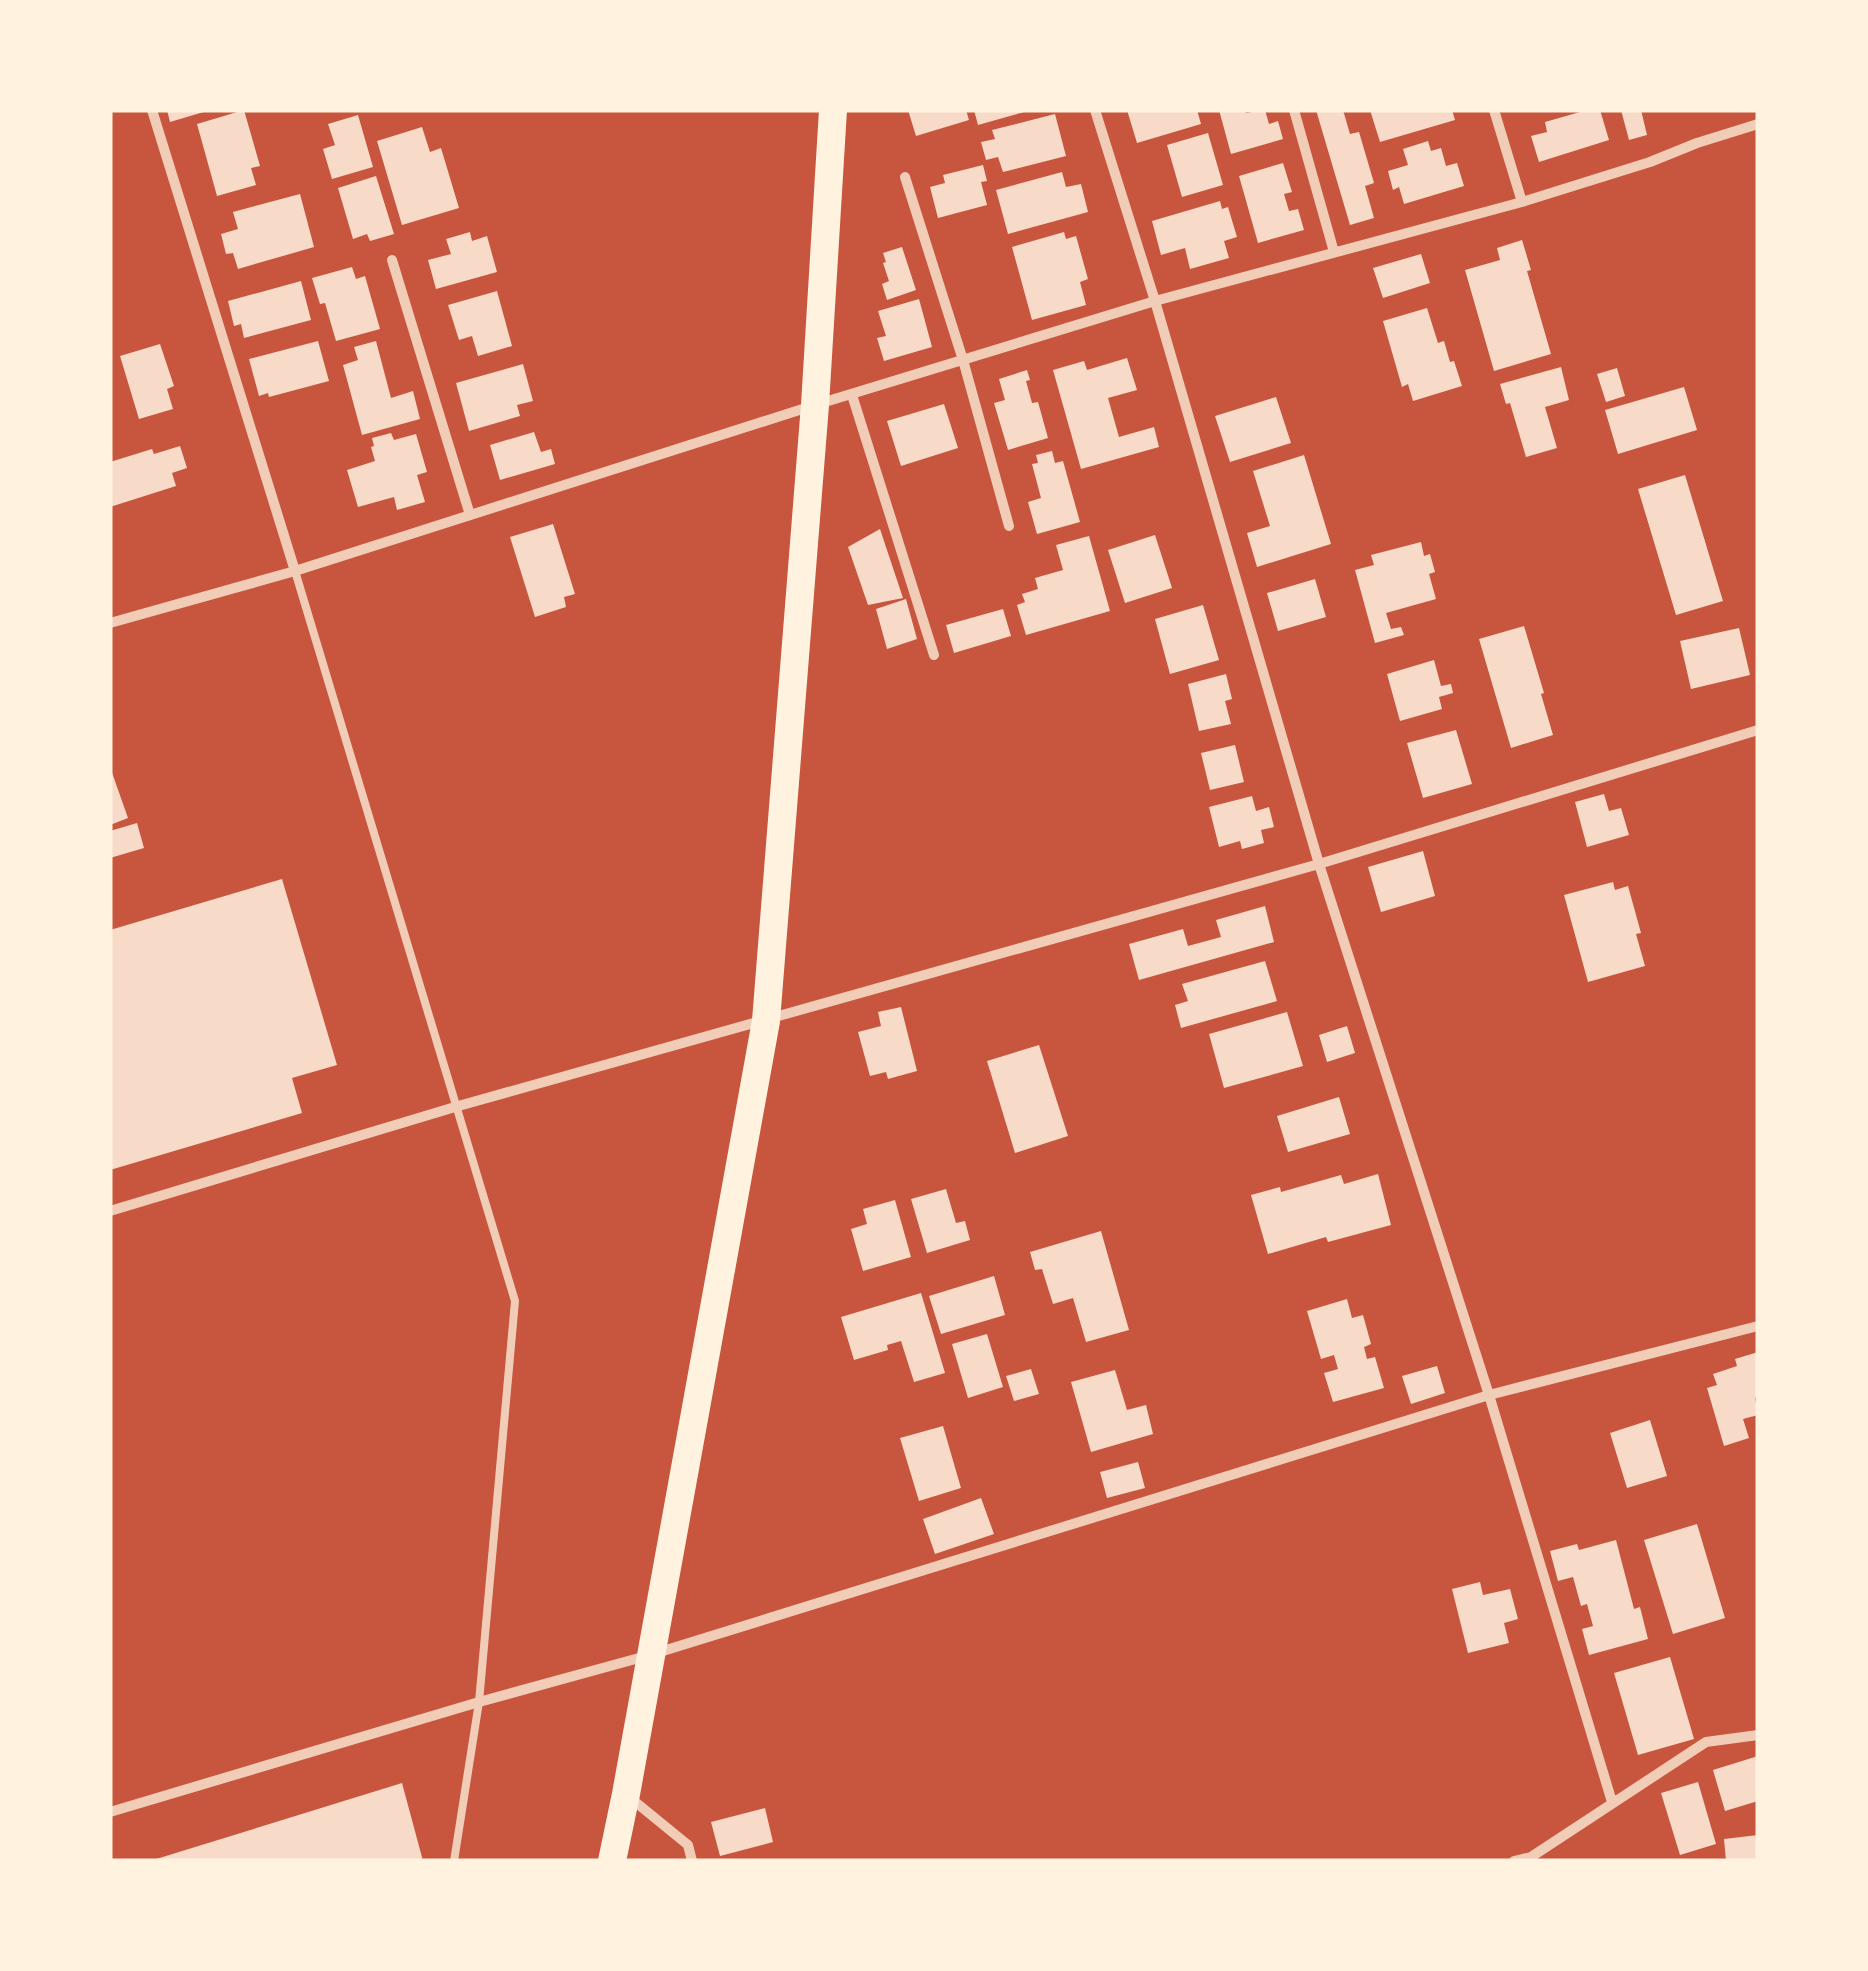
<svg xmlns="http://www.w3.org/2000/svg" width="1868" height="1971" viewBox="0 0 1868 1971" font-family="'Exo 2',sans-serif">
<rect width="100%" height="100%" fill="#c8553d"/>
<path fill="#f7dbc8" d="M167,110H206L207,111L170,122Z
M244,110L260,166L251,168L256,185L217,196L197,124Z
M908,110H966L969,120L916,136Z
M974,110H1028V111L978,125Z
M1127,110H1197L1201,124L1137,143Z
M1219,110H1245L1246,113L1265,110L1269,124L1278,121L1283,139L1231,154Z
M1316,110H1343L1350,134L1359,132L1374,183L1365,186L1374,218L1350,225Z
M1370,110H1452L1455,120L1380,142Z
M1587,110H1600L1609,140L1539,162L1531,136L1547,132L1545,122Z
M1621,110H1641L1647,135L1629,140Z
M1055,114L1066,156L1003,172L998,157L986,160L981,142L995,139L992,130Z
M358,115L373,167L332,179L323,149L335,145L328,124Z
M422,127L430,152L441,148L459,208L402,225L377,141Z
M1208,133L1223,185L1182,197L1167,145Z
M1428,141L1431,151L1441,148L1446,166L1457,163L1464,186L1404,204L1399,187L1393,190L1388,171L1408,165L1403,149Z
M1283,163L1292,192L1284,194L1289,211L1298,209L1304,230L1258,243L1239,176Z
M983,165L987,181L981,182L987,205L938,218L930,187L945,183L943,175Z
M1062,172L1066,187L1081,184L1088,212L1008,234L996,190Z
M376,176L394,234L370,241L367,234L353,239L338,188Z
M300,194L314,247L238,269L233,253L226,254L221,234L238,229L233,212Z
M1220,201L1222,209L1228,207L1237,237L1224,241L1229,258L1190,269L1185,248L1161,255L1152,221Z
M470,232L472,241L487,236L497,272L436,289L428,260L451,254L446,239Z
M1064,232L1066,239L1076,236L1088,279L1080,282L1086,305L1032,320L1012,247Z
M1522,240L1531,270L1527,271L1551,354L1494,371L1465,270L1500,260L1497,248Z
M902,247L916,290L887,300L882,284L889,281L883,263L886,262L883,253Z
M1421,254L1430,283L1383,298L1373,268Z
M352,267L356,279L365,276L380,329L336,341L325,303L320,304L312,278Z
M301,281L311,320L244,338L241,324L234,326L228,301Z
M497,291L512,346L478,356L472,336L459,340L448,305Z
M919,299L932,347L884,361L877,338L886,336L878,311Z
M1427,308L1438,343L1444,341L1450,362L1454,361L1462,386L1413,401L1408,384L1402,387L1383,321Z
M318,341L329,381L269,397L268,393L259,396L249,359Z
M376,341L391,398L413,391L420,419L362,435L343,365L358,360L354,347Z
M160,344L174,386L167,389L173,409L139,419L120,356Z
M1127,358L1137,390L1108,398L1119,437L1154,427L1159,447L1081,469L1053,370L1084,361L1087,370Z
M523,364L533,401L517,405L520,416L469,431L456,383Z
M1561,367L1569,400L1545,407L1557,448L1526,457L1510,403L1506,404L1500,384Z
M1617,368L1625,396L1606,402L1597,374Z
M1027,370L1030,380L1026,381L1032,403L1038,402L1048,438L1008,450L994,403L1005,400L999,379Z
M1684,387L1697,430L1618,454L1605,410Z
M1276,397L1291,443L1230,462L1215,416Z
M944,404L958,448L901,466L887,421Z
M534,432L541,452L551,449L555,464L500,480L490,445Z
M391,433L394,440L416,434L427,472L417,475L425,502L397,510L394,497L358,507L347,470L375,461L371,447L374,446L372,438Z
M180,446L187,468L172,473L176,486L110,507V462L152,449L154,454Z
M1052,451L1055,463L1063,461L1080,522L1037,534L1028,502L1041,498L1032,464L1038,463L1036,455Z
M1304,455L1331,544L1257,567L1247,533L1270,526L1253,471Z
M1685,475L1723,601L1676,615L1638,489Z
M553,524L575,594L564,597L566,607L535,617L510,537Z
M880,529L903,598L868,605L848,547Z
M1155,535L1172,588L1125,603L1108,550Z
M1089,536L1110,611L1026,635L1017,605L1025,602L1022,594L1038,589L1035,578L1063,570L1056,545Z
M1421,542L1424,556L1430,554L1435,572L1429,574L1436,599L1386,613L1391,629L1401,627L1404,635L1375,643L1355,570L1374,565L1371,555Z
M1315,579L1326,617L1278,631L1267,593Z
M906,599L917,639L887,649L876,609Z
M1203,605L1219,660L1170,674L1155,619Z
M1003,609L1011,636L954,653L946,625Z
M1524,626L1544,693L1541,694L1553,735L1511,748L1479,639Z
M1739,628L1750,675L1691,689L1680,641Z
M1434,660L1441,686L1451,684L1453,693L1439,697L1442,709L1400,721L1387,674Z
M1226,674L1232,699L1225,701L1231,724L1199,731L1188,684Z
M1456,730L1472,784L1423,798L1407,743Z
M1235,745L1244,782L1210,790L1201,753Z
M110,767L128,818L110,825Z
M1604,794L1609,811L1621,808L1629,835L1587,847L1575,802Z
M1252,796L1256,811L1269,807L1274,827L1261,830L1264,843L1242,849L1240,841L1219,847L1209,807Z
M137,823L144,848L110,858V831Z
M1423,851L1435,896L1381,912L1368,867Z
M282,879L337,1065L292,1078L302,1113L110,1170V930Z
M1613,882L1615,890L1628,886L1641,933L1636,934L1645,966L1588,982L1564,895Z
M1265,906L1274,942L1139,980L1129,944L1183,929L1188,946L1221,937L1216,920Z
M1265,961L1277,1001L1181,1028L1175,1005L1188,1001L1182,984Z
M901,1007L917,1071L888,1079L886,1072L870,1076L858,1032L881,1026L878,1012Z
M1287,1012L1303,1066L1224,1088L1209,1034Z
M1347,1026L1355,1053L1327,1062L1319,1035Z
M1039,1045L1068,1136L1015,1153L987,1061Z
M1339,1097L1350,1134L1288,1152L1277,1116Z
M1378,1174L1391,1225L1328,1242L1326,1237L1268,1254L1251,1195L1280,1187L1281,1192L1341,1175L1344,1184Z
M946,1189L956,1223L965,1221L970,1240L927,1253L911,1199Z
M895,1200L911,1257L863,1271L851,1229L867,1224L863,1209Z
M1101,1231L1129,1330L1086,1342L1073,1298L1053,1304L1042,1269L1035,1270L1030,1252Z
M994,1276L1005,1315L941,1334L929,1296Z
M921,1293L945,1373L914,1382L901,1341L887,1345L888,1350L854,1360L841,1317Z
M1347,1299L1352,1318L1363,1315L1371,1344L1364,1347L1367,1359L1375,1357L1384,1388L1333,1402L1324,1373L1338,1369L1334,1355L1321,1359L1307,1311Z
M987,1334L1003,1387L968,1398L952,1344Z
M1758,1352V1397L1755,1398L1758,1415L1743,1419L1749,1438L1724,1446L1707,1388L1717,1385L1713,1374L1737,1366L1735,1359Z
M1437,1366L1445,1393L1411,1404L1402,1376Z
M1031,1369L1039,1394L1014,1401L1006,1376Z
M1115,1370L1127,1410L1146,1405L1153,1434L1091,1452L1071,1382Z
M1650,1420L1667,1476L1627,1488L1610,1433Z
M943,1426L961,1488L919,1501L900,1438Z
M1138,1462L1145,1488L1107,1498L1100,1472Z
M981,1498L994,1534L935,1554L923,1519Z
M1697,1524L1725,1618L1673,1634L1644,1540Z
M1616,1540L1634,1609L1640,1607L1648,1639L1589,1655L1582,1629L1593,1626L1587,1604L1581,1606L1573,1577L1558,1581L1550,1551L1577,1544L1579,1550Z
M1480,1582L1483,1595L1510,1589L1518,1619L1504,1623L1509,1643L1468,1653L1452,1589Z
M1670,1657L1694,1739L1638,1755L1614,1673Z
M1758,1756V1801L1725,1811L1713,1770Z
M1698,1782L1716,1844L1680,1855L1661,1793Z
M402,1783L423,1861H153V1860Z
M765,1808L773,1842L720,1856L711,1822Z
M1758,1835V1861H1726L1724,1839Z"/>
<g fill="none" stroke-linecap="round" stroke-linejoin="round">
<path stroke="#f1ccb7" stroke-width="8" d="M295,571L515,1301L479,1702L454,1861"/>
<path stroke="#f1ccb7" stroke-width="10" d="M152,110L295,571
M1095,110L1155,301L1319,864L1489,1395L1612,1802
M1294,110L1334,252
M1494,110L1522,202
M905,177L963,360L1009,526
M392,260L470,515
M852,395L934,655
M110,623L295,571L815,405L1155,301L1522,202L1650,162L1697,143L1758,124
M110,1211L455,1107L1319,864L1758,730
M628,1796L688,1845L692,1861
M110,1812L479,1702L650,1655L1489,1395L1758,1326
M1514,1861L1531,1857L1706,1742L1758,1735"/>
<path stroke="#fff3e0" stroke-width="28" d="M612,1861L626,1794L766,1021L815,405L833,110"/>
</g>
<rect width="1868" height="1971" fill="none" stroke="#fff3e0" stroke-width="225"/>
</svg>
